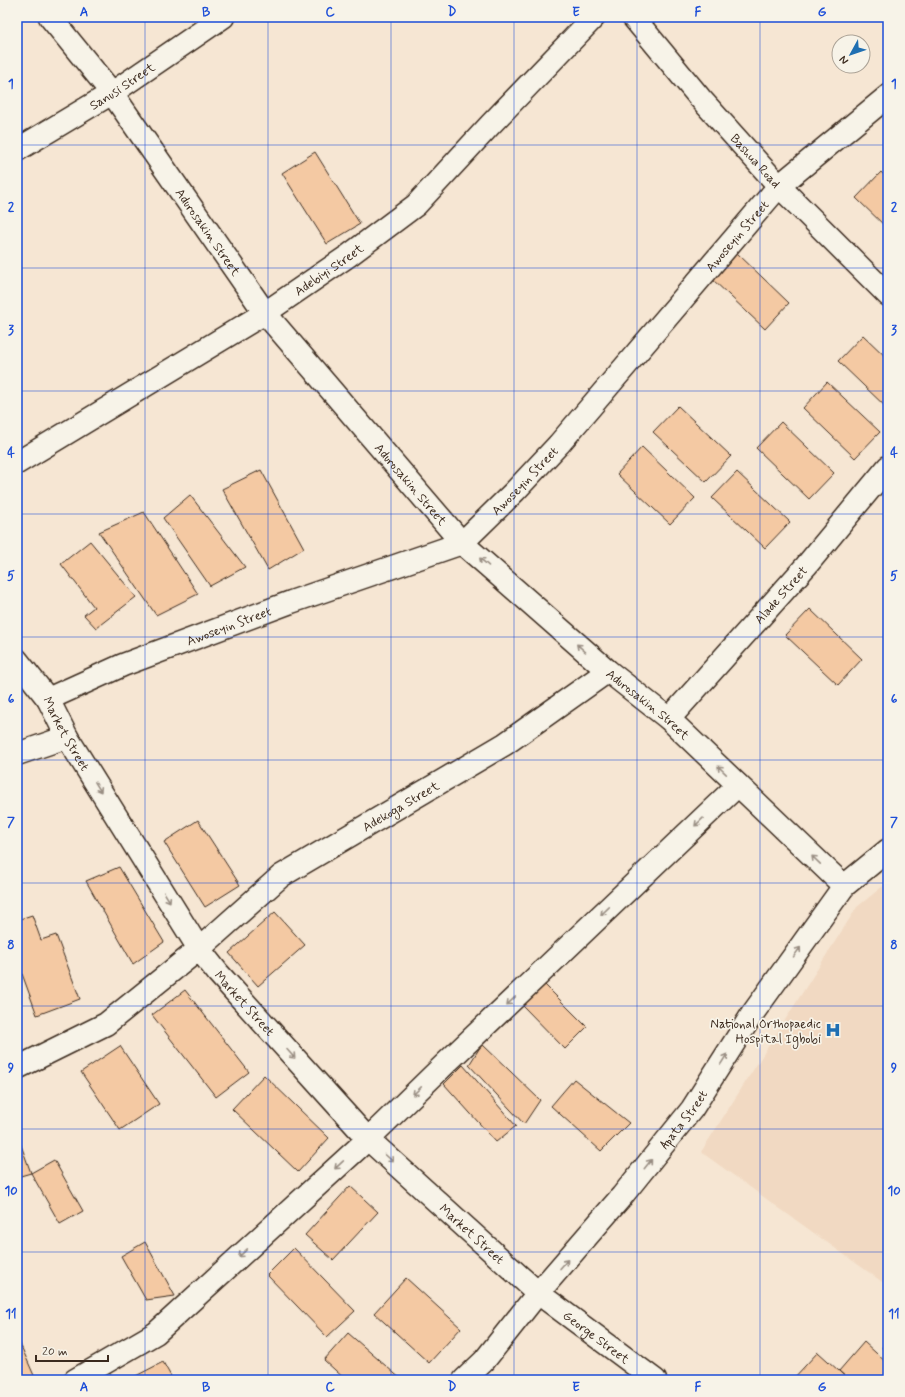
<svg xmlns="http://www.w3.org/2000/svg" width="905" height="1397" viewBox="0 0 905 1397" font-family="Mynerve,sans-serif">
<rect width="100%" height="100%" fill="#f6e6d3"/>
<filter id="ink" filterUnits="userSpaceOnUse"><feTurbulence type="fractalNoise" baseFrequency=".025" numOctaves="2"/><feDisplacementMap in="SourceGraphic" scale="8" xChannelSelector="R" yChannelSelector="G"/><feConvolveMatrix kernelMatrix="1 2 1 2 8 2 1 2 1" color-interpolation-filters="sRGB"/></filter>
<g filter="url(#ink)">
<path fill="#f1d9c2" d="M888,882V1286L701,1152L857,907Z"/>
<path fill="#f4c9a3" stroke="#3b2a1e" d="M315,152L360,224L327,244L282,173Z
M881,172L888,179V229L856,198Z
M737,253L789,303L765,329L712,279Z
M863,335L888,359V409L838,361Z
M827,382L880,432L855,458L803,408Z
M678,406L731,456L706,482L653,432Z
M781,422L834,473L809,499L756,448Z
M642,447L695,498L670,524L617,474Z
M261,470L304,548L268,570L222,489Z
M737,472L790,522L765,548L712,498Z
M190,495L245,567L210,586L163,518Z
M144,512L198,594L156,615L99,532Z
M90,541L136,597L96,628L84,615L94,607L61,564Z
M810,609L862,659L838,685L785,635Z
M198,820L240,885L205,907L164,842Z
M119,867L164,942L133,964L86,881Z
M275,912L305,945L258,986L229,953Z
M32,915L41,940L56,935L80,999L37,1015L17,960V920Z
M543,983L587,1027L565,1049L523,1006Z
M185,990L249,1072L216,1097L152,1015Z
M482,1044L540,1100L524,1124L469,1065Z
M120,1046L159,1104L120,1130L81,1072Z
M463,1065L516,1126L496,1142L444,1084Z
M264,1075L329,1138L298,1172L232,1109Z
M574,1079L629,1123L601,1151L551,1106Z
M17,1134L31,1173L17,1177Z
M54,1160L83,1211L60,1224L31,1173Z
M350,1186L378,1212L333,1260L305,1235Z
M145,1242L175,1296L146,1300L121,1256Z
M294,1248L355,1311L327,1337L267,1275Z
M406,1278L461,1328L429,1363L374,1313Z
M348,1333L402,1380H346L324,1360Z
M17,1337L36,1380H17Z
M888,1338V1354L882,1348Z
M864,1342L888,1364V1380H849L839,1371Z
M818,1352L849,1380H792Z
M163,1362L173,1380H130V1379Z"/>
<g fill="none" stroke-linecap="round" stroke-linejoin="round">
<defs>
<g id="minor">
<path id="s1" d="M50,17L112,93L265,313L462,543L608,671L669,719L844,886"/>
<path id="s2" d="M633,17L700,98L779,186L888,295"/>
<path id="s3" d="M17,150L112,93L223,17"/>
<path id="s4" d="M17,463L265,313L348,256L416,205L491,124L594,17"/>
<path id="s5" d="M17,660L48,699L67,737L199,949L218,973L368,1139L538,1293L655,1380"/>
<path id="s6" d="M48,699L123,665L291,602L462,543L515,491L559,444L779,186L888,96"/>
<path id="s7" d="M669,719L806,566L888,467"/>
<path d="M17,754L67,737"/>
<path id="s8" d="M17,1068L106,1024L199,949L281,876L505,744L608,671"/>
<path d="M75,1380L156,1333L368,1139L444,1065L738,785"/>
<path id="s9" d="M464,1380L484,1361L538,1293L622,1196L692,1109L753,1013L844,886L888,850"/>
</g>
</defs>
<use href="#minor" stroke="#3b2a1e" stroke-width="25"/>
<use href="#minor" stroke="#f7f3e8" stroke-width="22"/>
</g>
<defs><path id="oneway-shaft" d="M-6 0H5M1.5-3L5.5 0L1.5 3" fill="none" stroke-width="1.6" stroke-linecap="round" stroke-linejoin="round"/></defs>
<g stroke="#998e83">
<use href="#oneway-shaft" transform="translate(484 562) rotate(-139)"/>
<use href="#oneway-shaft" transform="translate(581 648) rotate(-139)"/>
<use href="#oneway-shaft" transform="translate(722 770) rotate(-136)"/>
<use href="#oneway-shaft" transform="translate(98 787) rotate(58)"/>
<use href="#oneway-shaft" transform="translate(699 822) rotate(136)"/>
<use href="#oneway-shaft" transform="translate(816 860) rotate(-136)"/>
<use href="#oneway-shaft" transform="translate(167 897) rotate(58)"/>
<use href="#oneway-shaft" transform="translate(605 911) rotate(136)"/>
<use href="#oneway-shaft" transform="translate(797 952) rotate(-54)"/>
<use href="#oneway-shaft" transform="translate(511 1001) rotate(136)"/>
<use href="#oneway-shaft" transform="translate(291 1054) rotate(48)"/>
<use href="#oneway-shaft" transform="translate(724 1059) rotate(-58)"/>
<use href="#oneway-shaft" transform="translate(417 1091) rotate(136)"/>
<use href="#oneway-shaft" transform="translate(389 1158) rotate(42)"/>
<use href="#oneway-shaft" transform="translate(648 1164) rotate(-51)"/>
<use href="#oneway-shaft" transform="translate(339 1165) rotate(137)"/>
<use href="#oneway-shaft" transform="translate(243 1253) rotate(137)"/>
<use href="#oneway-shaft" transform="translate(564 1264) rotate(-49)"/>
</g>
</g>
<path fill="none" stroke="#1d4ed8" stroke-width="1" stroke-opacity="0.55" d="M145,17V1380M268,17V1380M391,17V1380M514,17V1380M637,17V1380M760,17V1380M17,145H888M17,268H888M17,391H888M17,514H888M17,637H888M17,760H888M17,883H888M17,1006H888M17,1129H888M17,1252H888"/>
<defs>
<symbol id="hospital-bare" viewBox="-9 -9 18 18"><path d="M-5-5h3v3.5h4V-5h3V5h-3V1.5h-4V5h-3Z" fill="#1f6fb2" stroke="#f7f3e8" stroke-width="2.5" paint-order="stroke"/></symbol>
</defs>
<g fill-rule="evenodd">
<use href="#hospital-bare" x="822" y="1019" width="22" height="22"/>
</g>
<g text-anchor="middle" stroke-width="3.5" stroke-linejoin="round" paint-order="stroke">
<g font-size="13" fill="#3b2a1e" stroke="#f7f3e8">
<text dy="5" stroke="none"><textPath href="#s3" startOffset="123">Sanusi Street</textPath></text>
<text dy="5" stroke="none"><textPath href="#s2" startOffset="189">Bashua Road</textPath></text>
<text dy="5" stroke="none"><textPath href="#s1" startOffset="267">Adurosakin Street</textPath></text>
<text dy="5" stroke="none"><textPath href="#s6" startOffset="855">Awoseyin Street</textPath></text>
<text dy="5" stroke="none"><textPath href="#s4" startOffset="367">Adebiyi Street</textPath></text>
<text dy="5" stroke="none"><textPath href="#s6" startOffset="531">Awoseyin Street</textPath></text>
<text dy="5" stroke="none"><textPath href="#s1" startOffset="591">Adurosakin Street</textPath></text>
<text dy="5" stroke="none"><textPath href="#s7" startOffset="167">Alade Street</textPath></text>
<text dy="5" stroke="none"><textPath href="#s6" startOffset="195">Awoseyin Street</textPath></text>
<text dy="5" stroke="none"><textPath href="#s1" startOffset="915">Adurosakin Street</textPath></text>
<text dy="5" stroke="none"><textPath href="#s5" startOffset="89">Market Street</textPath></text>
<text dy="5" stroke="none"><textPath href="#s8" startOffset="467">Adekoga Street</textPath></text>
<text dy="5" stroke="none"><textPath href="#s5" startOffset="413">Market Street</textPath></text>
<text dy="5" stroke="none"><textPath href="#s9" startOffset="341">Apata Street</textPath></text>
<text dy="5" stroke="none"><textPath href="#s5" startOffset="737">Market Street</textPath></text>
<text dy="5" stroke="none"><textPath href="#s5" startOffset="899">George Street</textPath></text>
</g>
<g font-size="13" fill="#3b2a1e" stroke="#f7f3e8" text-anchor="end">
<text x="821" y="1028">National Orthopaedic<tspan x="821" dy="15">Hospital Igbobi</tspan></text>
</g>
</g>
<rect width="905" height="1397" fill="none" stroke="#f7f3e8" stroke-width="44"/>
<g transform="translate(851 54) rotate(230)"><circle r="19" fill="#f7f3e8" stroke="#aca397"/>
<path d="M0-3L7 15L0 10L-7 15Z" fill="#1f6fb2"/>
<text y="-6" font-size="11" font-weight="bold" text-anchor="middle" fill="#3b2a1e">N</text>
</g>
<path d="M36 1355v6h72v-6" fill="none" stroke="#3b2a1e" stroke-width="2"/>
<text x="42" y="1355" font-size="12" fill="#3b2a1e" stroke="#f7f3e8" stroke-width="3" paint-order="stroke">20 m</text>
<rect x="22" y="22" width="861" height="1353" fill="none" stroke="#1d4ed8" stroke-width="1.5"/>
<g font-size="13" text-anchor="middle" font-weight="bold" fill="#1d4ed8">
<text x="84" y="16">A</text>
<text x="206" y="16">B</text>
<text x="330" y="16">C</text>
<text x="452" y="16">D</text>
<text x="576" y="16">E</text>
<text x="698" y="16">F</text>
<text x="822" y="16">G</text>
<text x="11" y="88">1</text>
<text x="894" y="88">1</text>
<text x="11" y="211">2</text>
<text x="894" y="211">2</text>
<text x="11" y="334">3</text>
<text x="894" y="334">3</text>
<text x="11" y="457">4</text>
<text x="894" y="457">4</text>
<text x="11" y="580">5</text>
<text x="894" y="580">5</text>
<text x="11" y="703">6</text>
<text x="894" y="703">6</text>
<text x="11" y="826">7</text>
<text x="894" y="826">7</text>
<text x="11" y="949">8</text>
<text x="894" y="949">8</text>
<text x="11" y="1072">9</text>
<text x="894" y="1072">9</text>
<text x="11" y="1195">10</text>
<text x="894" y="1195">10</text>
<text x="11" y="1318">11</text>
<text x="894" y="1318">11</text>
<text x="84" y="1391">A</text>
<text x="206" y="1391">B</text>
<text x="330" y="1391">C</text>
<text x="452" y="1391">D</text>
<text x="576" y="1391">E</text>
<text x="698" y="1391">F</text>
<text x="822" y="1391">G</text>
</g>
</svg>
